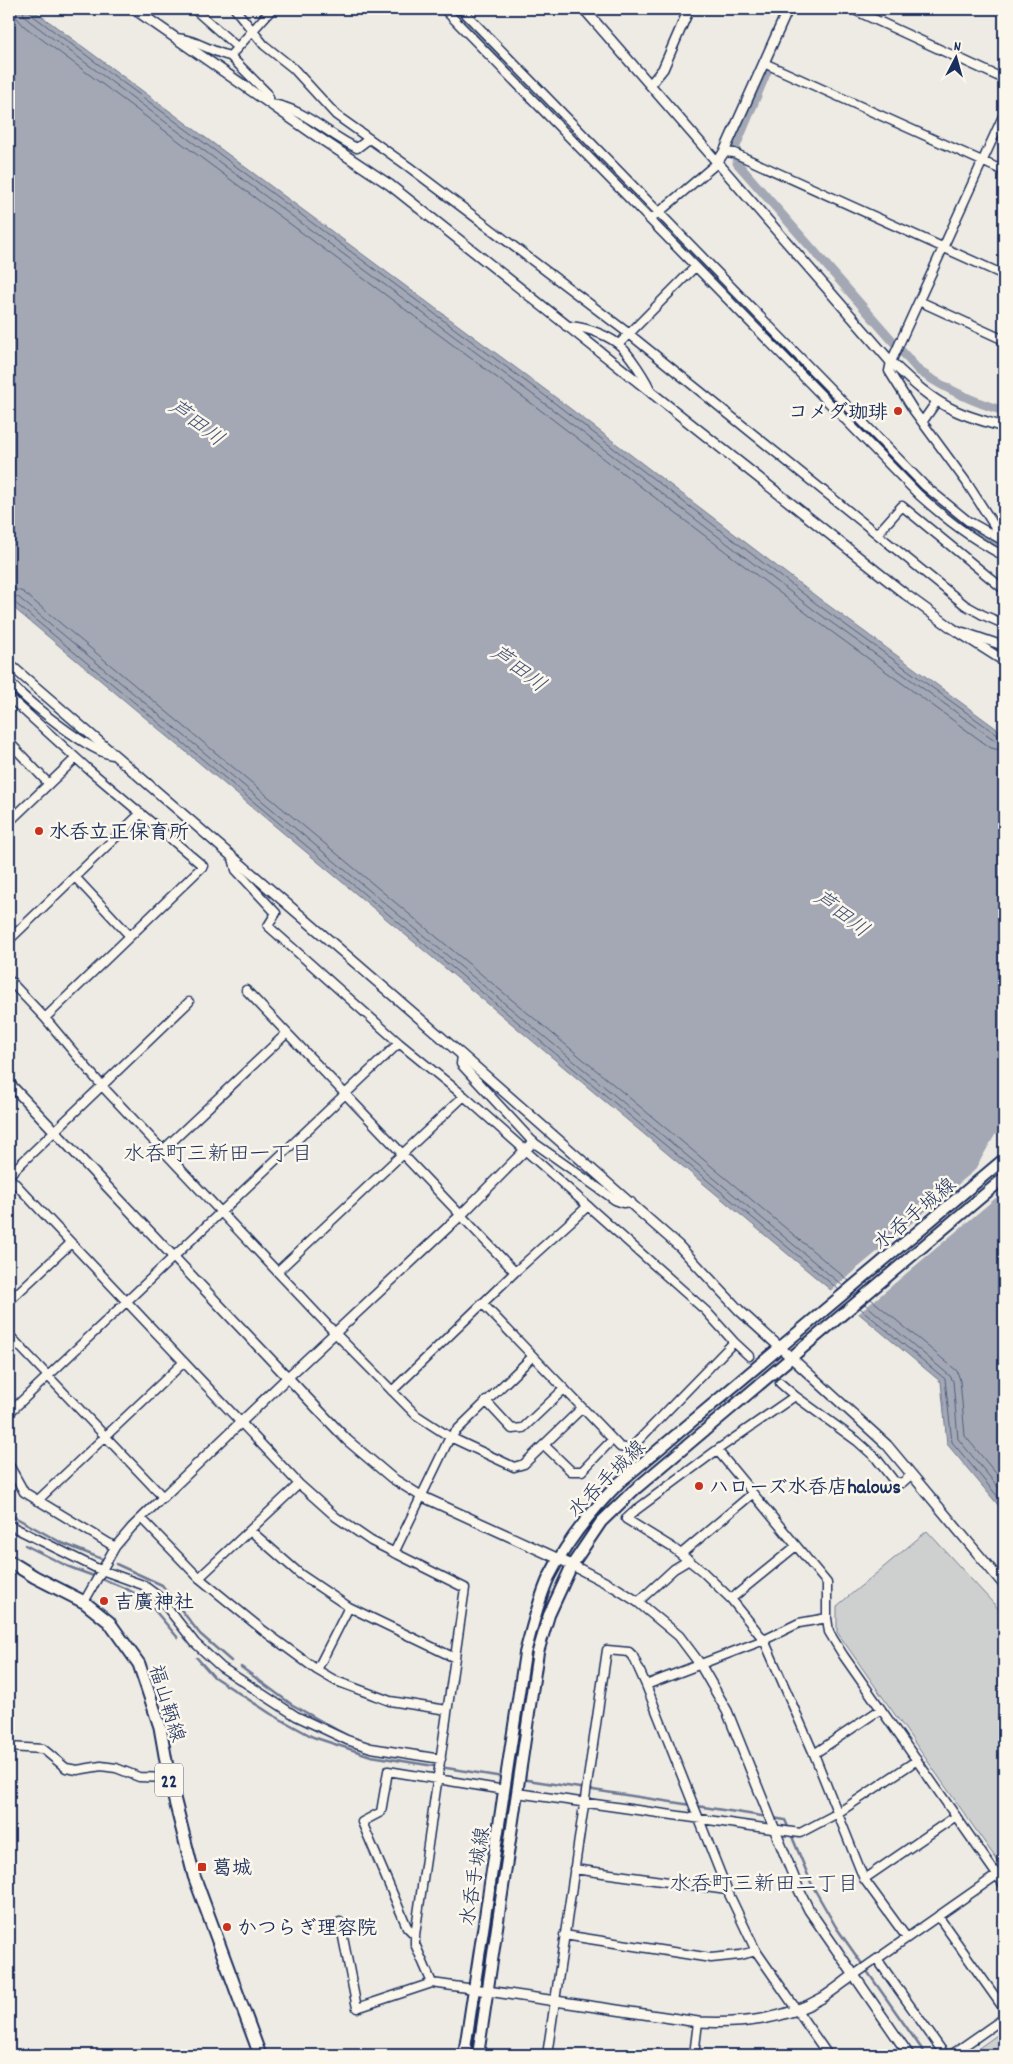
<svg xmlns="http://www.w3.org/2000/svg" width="1013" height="2064" viewBox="0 0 1013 2064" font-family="Dekko,'Klee One',sans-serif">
<rect width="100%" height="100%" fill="#eeebe4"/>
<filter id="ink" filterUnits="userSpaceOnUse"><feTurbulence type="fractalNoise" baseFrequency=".02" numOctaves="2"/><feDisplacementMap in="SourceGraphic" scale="10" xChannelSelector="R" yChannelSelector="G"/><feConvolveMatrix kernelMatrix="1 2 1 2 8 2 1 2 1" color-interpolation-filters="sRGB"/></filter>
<g filter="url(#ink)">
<path fill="#cecfcf" stroke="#747f96" d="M927,1531L1004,1615V1870L837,1632V1606Z
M1004,2030V2055H969Z"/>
<path fill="#a3a8b4" stroke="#6d7892" d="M9,9H32L551,394L821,600L1004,734V1512L947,1444L941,1382L9,604Z"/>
<path fill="#eeebe4" d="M1004,1131V1191L857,1315L829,1292L974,1171L995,1135Z"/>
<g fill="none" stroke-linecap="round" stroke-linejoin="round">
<path stroke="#515f80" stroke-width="1" d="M15,9L17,18L24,26L539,409L810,616L991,748L1004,751
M23,9L24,15L28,20L544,403L814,610L996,741L1004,744
M29,9L32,15L548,398L818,605L999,736L1004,738
M9,587L23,592L849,1281
M9,595L18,597L843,1286
M9,601L14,602L839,1290
M871,1299L957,1371L960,1380L965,1436L1004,1483
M865,1304L950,1376L953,1381L958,1439L1004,1494
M860,1308L945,1379L952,1442L1004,1504"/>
<path stroke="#6d7892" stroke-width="2.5" d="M9,1514L62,1543L102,1559
M25,1545C39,1552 53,1559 67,1566C94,1577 122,1584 146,1600L178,1638
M116,1564L162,1585L200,1634L231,1661
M197,1658L214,1677L271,1714L313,1737L371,1756L503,1777
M241,1667L291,1704L353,1739
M521,1779L691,1805
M697,1806L768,1817
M773,1818L785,1820L789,1829
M791,1834L812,1885L836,1927L926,2055"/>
<path stroke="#a3a8b4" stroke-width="9" d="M452,9L921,490C947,513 972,535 1004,548
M768,69L736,146L737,163L919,371C946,389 973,402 1004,411"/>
<path stroke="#c4c5c9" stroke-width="8" stroke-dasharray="8 4" stroke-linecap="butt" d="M749,1356L780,1383"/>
<defs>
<path id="minor" d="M194,9L237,47
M235,9L264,45L293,68L336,115L409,167L628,333L965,605L983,615L1004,624
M272,9L230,56L267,93L271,104C304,108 328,135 357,148L369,139
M444,9L919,495C947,520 970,538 1004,556
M461,9L925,486L968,521L1004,541
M852,9L1004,79
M176,38C195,39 211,52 230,56
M764,63L1004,171
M1004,114L891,362L889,371L914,411L967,483L1004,541
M724,152L734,153L1004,275
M650,220L717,163
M919,301L1004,340
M566,326C582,326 603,333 617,343C628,351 648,382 652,394
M619,344L695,267
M923,421L937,401
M878,533L902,506L1001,587L1004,585
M963,632L1004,646
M9,681C25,700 91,754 114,755
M9,697L87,768L203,866L45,1018
M9,742L49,784
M9,822L76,758
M233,858L236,870L276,913L268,926L399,1043L464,1096L706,1311L734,1342L749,1356
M75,877L130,936
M9,940L141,813
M9,980L45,1018L102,1086L336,1334L416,1415L450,1437L514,1467L524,1464L582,1408
M246,990L515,1272
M462,1055L461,1064L533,1142L615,1200L623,1203L631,1202
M163,1150L287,1033
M9,1175L189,1002
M9,1177L299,1484L336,1517L371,1541L465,1588L415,1935V1944L432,1983L474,1989
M278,1271L464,1096
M9,1301L71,1243
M482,1303L620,1447L630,1449L734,1342
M9,1335L163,1497L132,1527L115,1547L84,1602
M780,1383L795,1396
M392,1391L515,1272L588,1206
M486,1401L512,1429L523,1428L564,1389
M9,1413L399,1043
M544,1445L571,1471H582L612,1440
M717,1450L827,1583V1618L829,1632L843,1655L1004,1885
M9,1465L24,1492L115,1547
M37,1501L184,1362
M142,1519L199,1578L264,1631L317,1670L349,1607L300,1574L251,1531
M9,1525L96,1568L143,1585L158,1596L195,1643L221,1667L296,1716L347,1740L371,1748L441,1759
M394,1553L450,1437L533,1356
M681,1554L752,1494
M199,1578L299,1484
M731,1599L796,1546
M638,1602L674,1569L689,1560
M349,1607L455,1658
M827,1618L799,1623L764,1640L646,1685L727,1890L756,1951L828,2055
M317,1670L336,1681L390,1701L447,1710
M881,1709L814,1754L764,1640L731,1599L702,1571L673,1548L626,1519L636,1510L717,1450L795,1396L857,1441L876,1458L894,1481L902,1483L911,1475
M9,1747L43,1749L66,1768L77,1770L101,1766L116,1768L139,1777L169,1778
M814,1754L864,1879L907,1938
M517,1793L800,1833L838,1813L917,1760
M574,1869L727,1890
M864,1879L956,1816
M938,1916L1004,2009
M340,1922L357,2008L432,1983
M415,1935L407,1927L362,1822L381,1812L388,1771L505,1790
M564,1935L711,1958L740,1955L756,1951
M877,1959L945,2055
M854,1975L997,1875
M547,2055L607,1650L629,1652L633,1656L646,1685
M694,2055L698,2022
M951,2055L1004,2018"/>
<path id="tertiary" d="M134,9L312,133L390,185L905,594L952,628L1004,661
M584,9L891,362C911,381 931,400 956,411C971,418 988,422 1004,427
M650,85L663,69L689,9
M717,163L724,152L788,9
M9,664L462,1055L679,1246L739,1310L887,1445L1004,1585
M9,1083L347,1440L392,1478L421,1496L572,1565L616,1588L638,1602L679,1636L700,1664L727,1711L799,1890L809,1910L909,2055
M163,1497L288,1377L461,1215L533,1142
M474,1989L698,2022C742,2024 784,2020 822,1998C833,1991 844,1982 854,1975"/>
<path id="secondary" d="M464,2055L525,1653C532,1628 538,1601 549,1577C567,1541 592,1510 620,1482L1004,1159
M478,2055L538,1652L549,1615L572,1565L601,1522L633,1491L1004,1178"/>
<path id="primary" d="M9,1561L35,1577L84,1602L109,1622L139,1664L160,1727L169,1778L194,1876L260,2055"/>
</defs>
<use href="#minor" stroke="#1b2f5e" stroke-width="11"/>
<use href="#tertiary" stroke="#1b2f5e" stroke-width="12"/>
<use href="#secondary" stroke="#1b2f5e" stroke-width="14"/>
<use href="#primary" stroke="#1b2f5e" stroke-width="15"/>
<use href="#minor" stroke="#fbf7ec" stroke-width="8"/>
<use href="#tertiary" stroke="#fbf7ec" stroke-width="9"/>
<use href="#secondary" stroke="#fbf7ec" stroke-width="10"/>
<use href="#primary" stroke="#fbf7ec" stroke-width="11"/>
</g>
</g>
<g fill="#c8321e" stroke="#fbf7ec" stroke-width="2">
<circle cx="898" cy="411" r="5"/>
<circle cx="39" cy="831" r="5"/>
<circle cx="699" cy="1486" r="5"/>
<circle cx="104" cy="1601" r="5"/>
<rect x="197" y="1862" width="10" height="10" rx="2.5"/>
<circle cx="227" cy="1927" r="5"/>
</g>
<g text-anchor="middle" stroke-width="5" stroke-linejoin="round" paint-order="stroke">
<rect fill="#fbf7ec" stroke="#5e6b89" stroke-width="1" x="155" y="1763.5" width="28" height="33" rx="4"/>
<g font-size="19" font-weight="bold" fill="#1b2f5e">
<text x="169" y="1787">22</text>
</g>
<g font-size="20" font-weight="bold" fill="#1b2f5e" stroke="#fbf7ec" text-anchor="start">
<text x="888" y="418" text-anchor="end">コメダ珈琲</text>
<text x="49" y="838">水呑立正保育所</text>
<text x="709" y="1493">ハローズ水呑店halows</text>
<text x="114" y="1608">吉廣神社</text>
<text x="212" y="1874">葛城</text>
<text x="237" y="1934">かつらぎ理容院</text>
</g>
<g font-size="20" fill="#1b2f5e" stroke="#fbf7ec">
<text transform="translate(914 1213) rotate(-40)" y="7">水呑手城線</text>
<text transform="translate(606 1478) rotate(-45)" y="7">水呑手城線</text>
<text transform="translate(168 1703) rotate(73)" y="7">福山鞆線</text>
<text transform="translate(474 1876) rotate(-81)" y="7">水呑手城線</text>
</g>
<g font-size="21" font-style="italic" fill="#445378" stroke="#fbf7ec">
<text transform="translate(197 422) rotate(37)" y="7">芦田川</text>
<text transform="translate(519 668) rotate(37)" y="7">芦田川</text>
<text transform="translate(842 913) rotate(37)" y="7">芦田川</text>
</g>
<g font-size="21" fill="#1b2f5e" stroke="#fbf7ec">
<text x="218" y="1160">水呑町三新田一丁目</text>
<text x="764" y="1890">水呑町三新田二丁目</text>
</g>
</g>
<rect width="1013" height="2064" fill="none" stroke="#fbf7ec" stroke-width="30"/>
<rect x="15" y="15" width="983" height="2034" fill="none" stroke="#1b2f5e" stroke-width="2" filter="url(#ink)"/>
<g transform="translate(956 58) rotate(6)" stroke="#fbf7ec" stroke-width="4" paint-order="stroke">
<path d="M0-4L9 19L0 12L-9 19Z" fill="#1b2f5e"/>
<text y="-8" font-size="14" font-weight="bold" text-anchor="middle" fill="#1b2f5e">N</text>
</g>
</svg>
